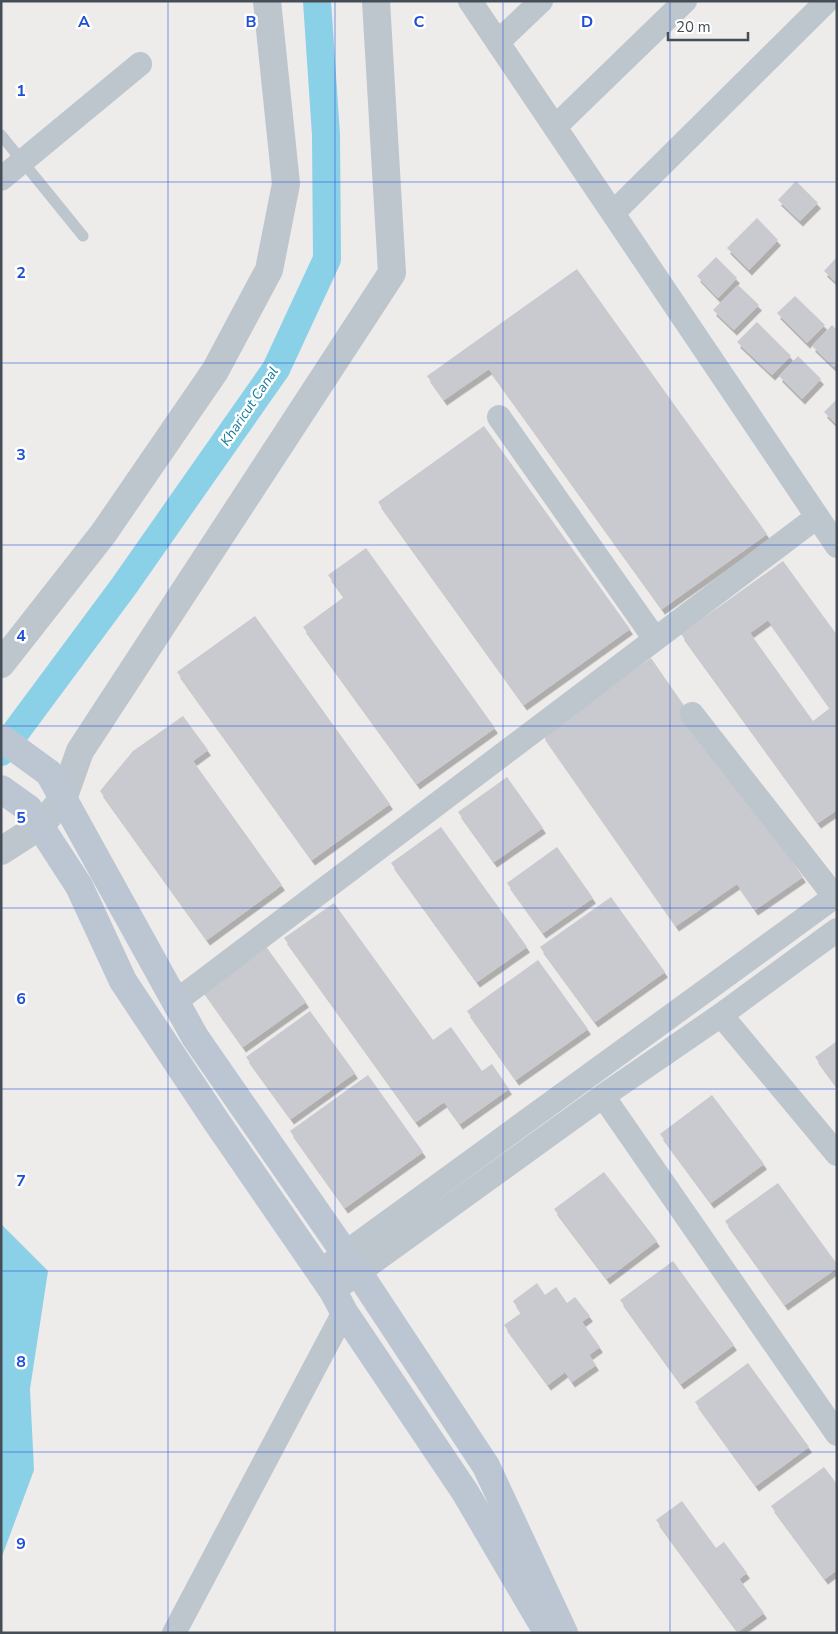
<svg xmlns="http://www.w3.org/2000/svg" width="838" height="1634" viewBox="0 0 838 1634" font-family="'Nunito Sans',sans-serif">
<defs>
<filter id="shadow"><feDropShadow dx="3" dy="5.5" stdDeviation="0" flood-color="#0004"/></filter>
</defs>
<rect width="100%" height="100%" fill="#eeebeb"/>
<path fill="#8ad0e6" d="M1,1224L48,1271L30,1389L34,1470L1,1559Z"/>
<g fill="none" stroke-linecap="round" stroke-linejoin="round">
<path stroke="#8ad0e6" stroke-width="28" d="M1,752L124,586L276,369L327,259L326,135L317,1"/>
</g>
<path fill="#c8cad0" fill-rule="evenodd" filter="url(#shadow)" d="M796,181L818,203L800,221L778,200Z
M757,218L778,240L749,270L727,248Z
M716,257L737,278L718,298L697,276Z
M837,257V283L824,271Z
M577,269L767,534L662,609L489,369L444,400L427,376Z
M738,285L759,305L734,330L713,310Z
M795,296L825,325L807,343L777,313Z
M757,322L791,356L772,375L737,342Z
M832,325L837,330V364L834,367L812,346Z
M798,356L821,379L802,399L779,376Z
M837,399V425L824,412Z
M484,426L630,629L524,705L378,502Z
M366,548L495,728L417,784L303,627L344,597L328,575Z
M783,561L837,635V810L818,823L681,634ZM768,620L830,708L813,721L750,633Z
M255,616L390,804L312,860L177,672Z
M651,658L803,877L755,910L737,884L676,926L542,734Z
M183,716L208,750L193,761L282,885L207,940L100,791L133,751Z
M507,777L543,828L494,862L458,812Z
M441,827L527,947L477,982L391,863Z
M557,847L593,898L543,933L507,883Z
M611,897L665,972L595,1022L540,947Z
M334,903L433,1040L451,1027L482,1071L492,1064L509,1089L460,1124L444,1102L416,1122L284,938Z
M262,941L306,1002L243,1047L199,985Z
M538,960L588,1029L516,1080L467,1011Z
M310,1011L355,1073L291,1119L246,1057Z
M837,1041V1087L815,1057Z
M368,1075L423,1152L345,1208L290,1131Z
M712,1095L764,1164L711,1203L660,1134Z
M604,1172L657,1241L607,1279L554,1209Z
M778,1183L837,1264V1268L785,1305L725,1221Z
M673,1261L734,1345L681,1384L620,1300Z
M537,1283L545,1295L556,1287L567,1303L575,1297L590,1316L582,1322L600,1347L589,1355L596,1365L572,1382L565,1372L548,1385L504,1325L521,1313L513,1301Z
M748,1363L809,1447L756,1486L695,1402Z
M824,1467L837,1484V1570L825,1579L771,1506Z
M682,1501L716,1548L724,1542L747,1573L739,1579L764,1613L738,1632L656,1520Z"/>
<g fill="none" stroke-linecap="round" stroke-linejoin="round">
<path stroke="#bdc5cd" stroke-width="11" d="M1,135L83,236"/>
<path stroke="#bdc5cd" stroke-width="24" d="M470,1L837,546
M498,42L541,1
M555,127L685,1
M1,179L140,64
M613,213L827,1
M499,417L655,639
M692,714L835,897
M175,1002L817,517
M721,1015L837,1154
M603,1096L837,1434
M319,1272L837,895
M333,1291L603,1096L721,1015L837,930
M174,1633L344,1312"/>
<path stroke="#bdc5cd" stroke-width="28" d="M1,664L103,534L215,371L269,270L286,184L267,1
M1,851L40,826L63,799L80,751L392,273L376,1"/>
<path stroke="#bcc6d2" stroke-width="28" d="M1,738L49,773L195,1037L358,1272L486,1466L564,1633
M1,789L29,809L40,826L79,886L123,981L216,1121L333,1291L344,1312L465,1492L543,1625"/>
</g>
<path fill="none" stroke="#1d4ed8" stroke-width="1" stroke-opacity="0.55" d="M168,1V1633M335,1V1633M503,1V1633M670,1V1633M1,182H837M1,363H837M1,545H837M1,726H837M1,908H837M1,1089H837M1,1271H837M1,1452H837"/>
<g text-anchor="middle" stroke-width="5" stroke-linejoin="round" paint-order="stroke">
<g font-size="14" font-style="italic" fill="#147b9c" stroke="#fff">
<text transform="translate(249 406) rotate(-56)" y="5">Kharicut Canal</text>
</g>
</g>
<g font-size="16" text-anchor="middle" font-weight="bold" fill="#1d4ed8" stroke="#fff" stroke-width="5" stroke-linejoin="round" paint-order="stroke">
<text x="84" y="27">A</text>
<text x="251" y="27">B</text>
<text x="419" y="27">C</text>
<text x="587" y="27">D</text>
<text x="21" y="96">1</text>
<text x="21" y="278">2</text>
<text x="21" y="460">3</text>
<text x="21" y="641">4</text>
<text x="21" y="823">5</text>
<text x="21" y="1004">6</text>
<text x="21" y="1186">7</text>
<text x="21" y="1367">8</text>
<text x="21" y="1549">9</text>
</g>
<rect width="838" height="1634" fill="none" stroke="#454e57" stroke-width="5"/>
<path d="M668 32v8h80v-8" fill="none" stroke="#454e57" stroke-width="2.5"/>
<text x="676" y="32" font-size="15" fill="#454e57" stroke="#ffffff" stroke-width="4" paint-order="stroke">20 m</text>
</svg>
